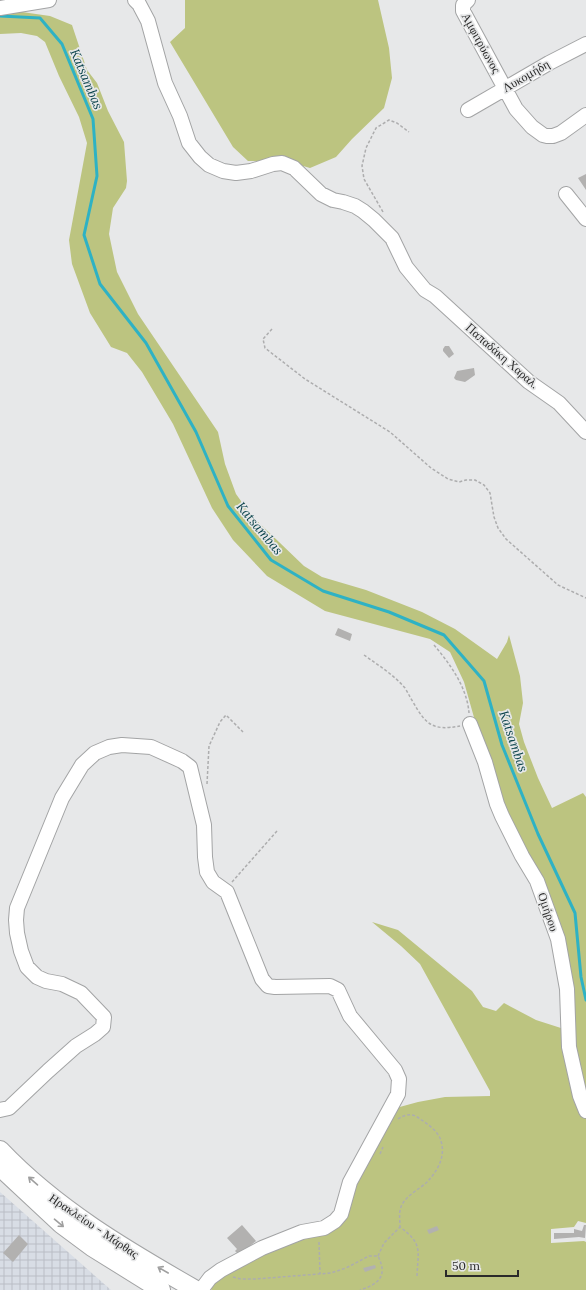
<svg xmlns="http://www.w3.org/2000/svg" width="586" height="1290" viewBox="0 0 586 1290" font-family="Lora,serif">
<defs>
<pattern id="industrial-grid" width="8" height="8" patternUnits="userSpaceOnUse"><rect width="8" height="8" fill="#d8dde5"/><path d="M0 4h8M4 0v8" fill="none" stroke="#babec5"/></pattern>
</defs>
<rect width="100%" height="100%" fill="#e7e8e9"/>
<path fill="url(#industrial-grid)" d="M0,1192L111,1290H0Z"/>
<path fill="#bcc480" d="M185,0H378L389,48L392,78L384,108L352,139L336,157L310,168L276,158L263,161H248L233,147L170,42L185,28Z
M0,12H22L50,16L72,25L87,70L97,83L108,111L124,142L127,181L126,188L113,208L109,234L117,272L138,314L218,432L225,464L236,494L251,515L304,566L322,577L366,590L422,612L455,629L497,659L507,642L509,635L520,676L523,703L519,724L524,742L538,778L552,808L583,793L586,797V1100L577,1070L569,982L477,728L464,682L450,652L430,639L325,611L267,576L233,540L212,508L173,424L142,372L127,353L111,347L90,313L72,264L69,240L87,143L79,117L59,76L45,42L37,36L21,33L0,34Z
M372,922L398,930L472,991L483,1007L496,1011L504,1003L536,1020L564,1029L584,1115L586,1119V1223L578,1221L574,1227L551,1229V1243L584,1241L586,1242V1290H212L209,1288L211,1283L264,1251L330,1229L396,1108L418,1102L445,1097L490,1096V1091L420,964L401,946Z"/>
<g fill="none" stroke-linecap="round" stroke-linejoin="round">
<path stroke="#2eb2c4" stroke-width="3" d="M0,16L40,18L62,44L93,119L97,176L84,235L100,284L146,343L196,432L228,506L271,560L323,591L389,612L444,635L484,681L502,745L538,834L575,913L581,977L586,1000"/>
</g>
<path fill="#b2b1b0" d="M586,174V190L578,178Z
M445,346H449L454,354L449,358L443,351V349Z
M474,368L475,375L468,380L465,382L456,380L454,378L457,371Z
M338,628L352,634L350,641L335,635Z
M242,1225L256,1241L239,1255L235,1251L237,1249L227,1238Z
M584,1225H586L585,1238L579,1237L554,1239V1233H574V1229L582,1231Z
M437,1226L439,1230L429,1234L427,1230Z
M19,1235L28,1244L13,1262L3,1253Z
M375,1265L376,1268L365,1272L363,1268Z"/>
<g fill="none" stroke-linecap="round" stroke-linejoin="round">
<defs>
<path id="minor" d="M135,0L139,4L148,21L165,83L180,116L189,143L200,157L209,165L223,171L236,173L251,171L273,164L282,163L294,168L321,194L333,200L343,202L355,206L363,211L374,220L392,238L406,267L415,278L425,290L435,296L529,382L559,403L586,432
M468,0L463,5V11L516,109L532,127L543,135L547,136H553L561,133L586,115
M0,8L49,0
M468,110L549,63L586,44
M566,194L586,219
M470,724L485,762L497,804L502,816L522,856L537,881L558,939L567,989L569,1047L580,1096L586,1111
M0,1110L9,1108L48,1071L76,1046L95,1034L103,1027L104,1017L81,993L62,984L46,981L37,977L27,967L21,951L17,933L16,920L17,908L62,798L82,765L95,753L109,747L122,745L151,747L182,761L190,767L204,825L205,857L207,872L213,882L227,892L262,979L268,986L275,987L330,986L338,990L350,1016L395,1070L399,1079L398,1094L350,1182L341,1214L335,1221L324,1228L302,1232L262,1248L221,1270L210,1278L201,1290"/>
<path id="major" d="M0,1150C56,1209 126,1250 196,1290
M0,1167L61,1224L92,1247L161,1290"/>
</defs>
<use href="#minor" stroke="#a3a4a5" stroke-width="16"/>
<use href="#major" stroke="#a3a4a5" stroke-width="20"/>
<path stroke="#adadae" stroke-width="1.5" stroke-dasharray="3 2" stroke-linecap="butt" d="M383,212L364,179L362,166L366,148L376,128L389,120L397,123L409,132
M272,329L263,339L265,348L305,379L390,432L431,468L448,479L459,482L466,480H475L484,485L490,493L494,517L498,528L506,539L558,585L586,598
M434,645C450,664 467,687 469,713
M364,655C378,665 394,675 405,688C408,693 410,697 413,702C426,725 433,731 460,726
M207,784L209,746L220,722L226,715L243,732
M232,882L277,831
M398,1119C405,1114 413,1113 420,1119C428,1124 439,1132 441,1141C446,1157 437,1172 426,1183C419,1189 408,1195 403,1203C398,1210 400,1219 400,1227
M380,1154L383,1147
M319,1242L320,1274
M378,1256L384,1243L400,1227C423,1244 418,1250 417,1276
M233,1277L241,1279H256L331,1273L346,1268L369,1256H378C388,1276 379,1284 360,1290"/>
<use href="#minor" stroke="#fff" stroke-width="14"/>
<use href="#major" stroke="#fff" stroke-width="18"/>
</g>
<defs><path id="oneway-shaft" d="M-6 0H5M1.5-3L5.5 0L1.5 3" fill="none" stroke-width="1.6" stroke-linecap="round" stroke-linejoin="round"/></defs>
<g stroke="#9f9f9f">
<use href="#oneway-shaft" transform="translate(33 1181) rotate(-139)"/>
<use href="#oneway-shaft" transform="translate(59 1223) rotate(40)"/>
<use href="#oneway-shaft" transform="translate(163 1270) rotate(-150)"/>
</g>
<g text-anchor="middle" stroke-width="3.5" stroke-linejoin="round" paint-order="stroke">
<g font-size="12" fill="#2a2a2a" stroke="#e7e8e9">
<text transform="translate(481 43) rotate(61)" y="4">Αμφιτρύωνος</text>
<text transform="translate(526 76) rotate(-30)" y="4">Λυκομήδη</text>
<text transform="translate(502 356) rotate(41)" y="4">Παπαδάκη Χαραλ.</text>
<text transform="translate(548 912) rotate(71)" y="4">Ομήρου</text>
<text transform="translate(94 1226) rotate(34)" y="4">Ηρακλείου - Μάρθας</text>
</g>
<g font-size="13" font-style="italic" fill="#0b444c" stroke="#e7e8e9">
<text transform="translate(87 79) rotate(67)" y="5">Katsambas</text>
<text transform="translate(260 528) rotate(50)" y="5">Katsambas</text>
<text transform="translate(514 741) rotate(71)" y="5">Katsambas</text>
</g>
</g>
<path d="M446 1270v6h72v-6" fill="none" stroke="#2a2a2a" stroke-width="2"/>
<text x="452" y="1270" font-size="12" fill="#2a2a2a" stroke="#e7e8e9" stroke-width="3" paint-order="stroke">50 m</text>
</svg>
